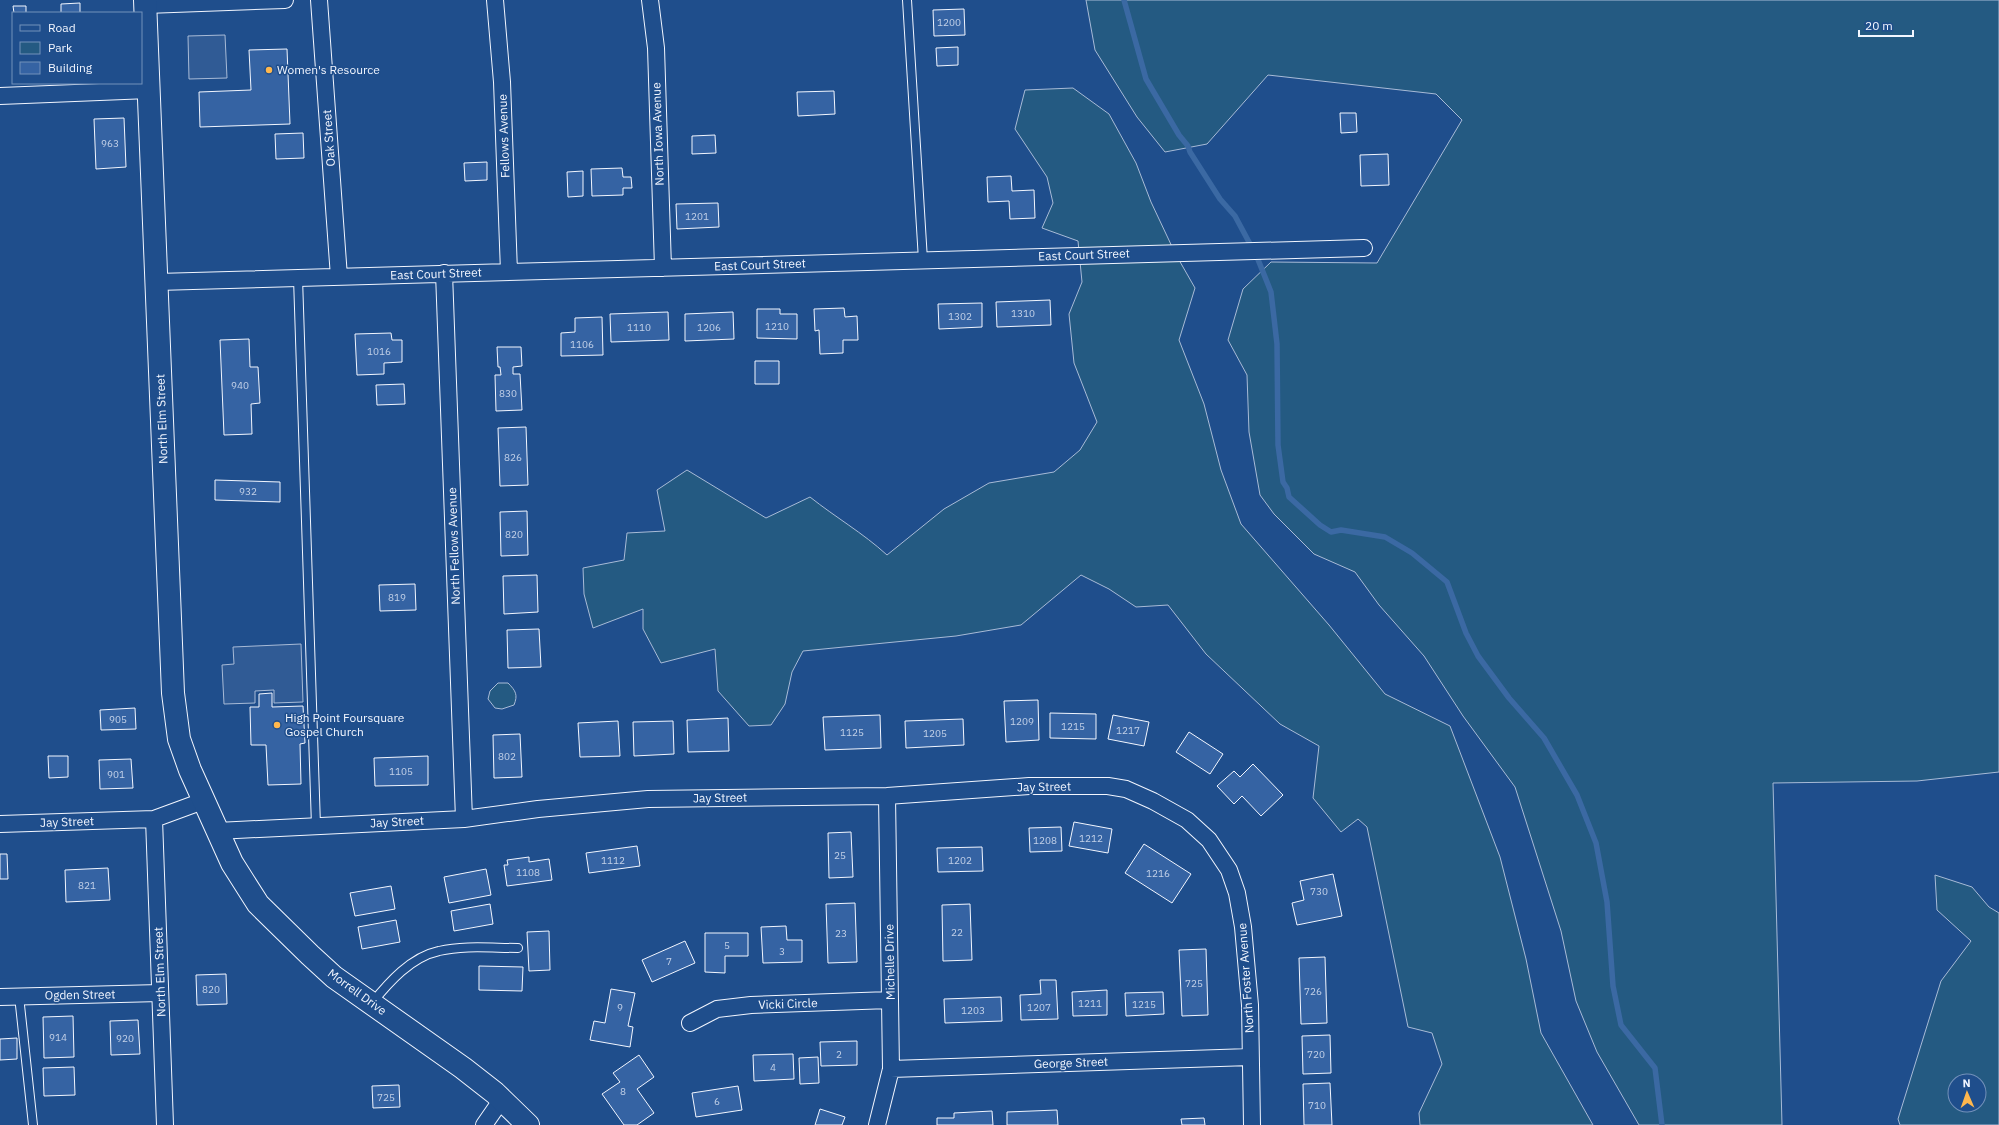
<svg xmlns="http://www.w3.org/2000/svg" width="1999" height="1125" viewBox="0 0 1999 1125" font-family="'IBM Plex Sans',sans-serif">
<rect width="100%" height="100%" fill="#1f4e8c"/>
<path fill="#245a82" stroke="#a8bbd7" fill-rule="evenodd" d="M1086,0H1999V772L1917,781L1773,783L1782,1125H1639L1597,1052L1576,1001L1561,931L1515,787L1463,716L1424,656L1379,605L1355,572L1314,554L1274,514L1260,495L1249,432L1247,375L1228,340L1243,289L1271,262L1377,263L1462,120L1436,94L1268,75L1207,144L1165,152L1137,117L1095,50Z
M1073,88L1109,114L1136,163L1151,202L1175,253L1195,288L1179,340L1204,404L1221,470L1241,524L1329,625L1385,694L1450,726L1500,857L1526,959L1541,1033L1593,1125H1420L1419,1113L1442,1064L1432,1033L1408,1027L1367,827L1358,819L1341,832L1313,798L1319,746L1280,724L1206,654L1168,605L1136,607L1109,589L1081,575L1021,625L956,636L803,651L792,672L785,704L771,725L749,726L718,691L715,649L661,663L643,629V609L593,628L584,594L583,568L624,560L627,533L665,531L657,490L687,470L766,518L810,497C835,517 863,533 887,555L944,509L989,483L1054,472L1080,450L1097,422L1074,363L1069,314L1082,282L1078,241L1042,228L1053,203L1047,177L1015,129L1025,90Z
M498,683H508C516,691 518,695 514,705L502,709L495,708L488,699L490,691Z
M1935,875L1972,887L1989,907L1999,913V1125H1900L1898,1119L1941,981L1971,941L1937,910ZM1955,1081H1979V1105H1955Z"/>
<path fill="#305b95" stroke="#a8bbd7" d="M225,35L227,78L189,79L188,36Z
M301,644L303,702L274,703V690L255,691V703L224,704L222,665L234,664L233,647Z"/>
<g fill="none" stroke-linecap="round" stroke-linejoin="round">
<path stroke="#3b69a3" stroke-width="5.5" d="M1124,0L1146,79L1179,135L1188,146L1190,152L1220,199L1235,216L1257,257L1271,292L1277,344L1278,445L1283,482L1287,488L1289,497L1320,525L1331,532L1341,530L1385,537L1412,553L1447,582L1466,633L1478,656L1509,698L1544,738L1577,795L1596,843L1607,902L1613,986L1621,1025L1655,1068L1662,1125"/>
</g>
<path fill="#3563a3" stroke="#f2f6ff" d="M80,3V13H61V4Z
M13,6H26V13H14Z
M964,9L965,35L934,36L933,10Z
M958,47V65L937,66L936,48Z
M287,49L290,124L200,127L199,92L251,90L249,50Z
M834,91L835,114L798,116L797,92Z
M1340,113H1356L1357,132L1341,133Z
M124,118L126,167L96,169L94,119Z
M303,133L304,158L276,159L275,134Z
M715,135L716,153L692,154V136Z
M1388,154L1389,185L1361,186L1360,155Z
M487,162V180L465,181L464,163Z
M622,168L623,177H631L632,188H623V195L592,196L591,169Z
M583,171V196L568,197L567,172Z
M1011,176L1012,191L1034,190L1035,218L1010,219L1009,201L988,202L987,177Z
M718,203L719,227L677,229L676,204Z
M1050,300L1051,325L997,327L996,302Z
M982,303V327L939,329L938,304Z
M844,308L845,317L857,316L858,340H843V353L820,354L819,330L815,331L814,309Z
M757,309H780V314H797V339L757,338Z
M668,312L669,340L611,342L610,314Z
M733,312L734,339L685,341V314Z
M602,317L603,355L561,356V333L575,332V318Z
M391,333L392,340H402V362L384,363V374L357,375L355,334Z
M249,339L250,367H258L260,403L251,404L252,434L224,435L220,340Z
M497,347H521L522,366L513,367V374H520L522,410L496,411L495,375H501L500,367H498Z
M755,361H779V384H755Z
M404,384L405,404L377,405L376,385Z
M526,427L528,485L500,486L498,428Z
M215,480L280,482V502L215,500Z
M527,511L528,555L501,556L500,512Z
M537,575L538,612L504,614L503,576Z
M415,584L416,610L380,611L379,585Z
M539,629L541,667L508,668L507,630Z
M272,693V707L303,706L305,743L300,744L301,784L268,785L266,745H251L250,707H259V694Z
M1038,700L1039,740L1006,742L1004,701Z
M135,708L136,729L101,730L100,710Z
M1050,713L1096,714V739L1050,738Z
M880,715L881,748L825,750L823,717Z
M1113,715L1149,722L1144,746L1108,739Z
M728,718L729,751L688,752L687,720Z
M963,719L964,745L906,748L905,721Z
M618,721L620,756L580,757L578,723Z
M673,721L674,754L634,756L633,722Z
M1189,732L1223,754L1210,774L1176,752Z
M520,734L522,777L494,778L493,735Z
M48,756H68V777L49,778Z
M428,756V785L375,786L374,758Z
M131,759L133,788L100,789L99,760Z
M1253,764L1283,795L1261,816L1242,796L1234,804L1217,786L1234,771L1240,777Z
M1074,822L1112,829L1108,853L1069,846Z
M1061,827L1062,851L1030,852L1029,828Z
M851,832L853,877L829,878L828,833Z
M1144,844L1191,874L1172,903L1125,873Z
M637,846L640,866L589,873L586,853Z
M982,847L983,871L938,872L937,848Z
M0,854H7L8,879H0Z
M529,857V862L549,859L552,880L507,886L504,865H508L507,860Z
M108,868L110,900L66,902L65,870Z
M486,869L491,895L449,903L444,877Z
M1333,874L1342,916L1297,925L1292,903L1304,900L1300,881Z
M391,886L395,909L355,916L350,893Z
M855,903L857,962L828,963L826,904Z
M490,904L493,924L454,931L451,911Z
M970,904L972,960L943,961L942,905Z
M396,920L400,942L362,949L358,927Z
M786,926L787,940H802V962L763,963L761,927Z
M549,931L550,970L529,971L527,932Z
M705,933H748V956H725V973L705,972Z
M685,941L695,963L652,982L642,960Z
M1206,949L1208,1015L1182,1016L1179,950Z
M1325,957L1327,1023L1301,1024L1299,958Z
M479,966L523,967L522,991L479,990Z
M226,974L227,1004L197,1005L196,975Z
M1040,980H1056L1058,1019L1021,1020L1020,995L1041,994Z
M611,989L635,993L628,1026L633,1027L630,1047L590,1040L594,1021L605,1023Z
M1107,990V1015L1073,1016L1072,992Z
M1163,992L1164,1014L1126,1016L1125,993Z
M1001,997L1002,1021L945,1023L944,999Z
M73,1016L74,1057L44,1058L43,1017Z
M138,1020L140,1054L111,1055L110,1021Z
M1330,1035L1331,1073L1303,1074L1302,1036Z
M17,1038V1059L0,1060V1039Z
M857,1041V1065L821,1066L820,1042Z
M793,1054L794,1079L754,1081L753,1055Z
M639,1055L654,1077L637,1089L654,1113L637,1125H624L602,1094L620,1082L613,1073Z
M818,1057L819,1083L800,1084L799,1058Z
M74,1067L75,1095L44,1096L43,1068Z
M1330,1083L1332,1125H1304L1303,1084Z
M399,1085L400,1107L373,1108L372,1086Z
M738,1086L742,1110L696,1117L692,1093Z
M820,1109L845,1117L842,1125H815Z
M1057,1110L1058,1125H1007V1112Z
M992,1111L993,1125H937V1118H954V1113Z
M1204,1118L1205,1125H1182L1181,1119Z"/>
<g fill="none" stroke-linecap="round" stroke-linejoin="round">
<defs>
<path id="service" d="M907,0L923,260
M298,278L316,826
M19,996L33,1125
M372,1003C389,982 411,957 439,951C464,945 492,948 518,948"/>
<path id="minor" d="M319,0L339,277
M495,0L502,82L509,272
M650,0L656,48L663,268
M146,5L285,0
M0,96L149,90
M444,273L464,819
M157,282L1364,248
M154,819L165,1125
M0,824L154,819L203,801
M217,831L464,819L538,809L648,799L887,796L1029,786H1108L1126,789L1153,801L1187,820L1209,840L1229,870L1237,893L1243,927L1250,1005L1252,1125
M0,997L160,993
M690,1023L717,1009L751,1005L890,1000
M891,1069L1250,1057
M484,1125L502,1099
M877,1125L891,1069L887,796"/>
<path id="secondary" d="M145,0L173,693L179,739L190,770L232,863L258,904L310,955L334,977L463,1068L495,1093L528,1125"/>
</defs>
<use href="#service" stroke="#f2f6ff" stroke-width="10"/>
<use href="#minor" stroke="#f2f6ff" stroke-width="18"/>
<use href="#secondary" stroke="#f2f6ff" stroke-width="24"/>
<use href="#service" stroke="#1f4e8c" stroke-width="8"/>
<use href="#minor" stroke="#1f4e8c" stroke-width="16"/>
<use href="#secondary" stroke="#1f4e8c" stroke-width="22"/>
</g>
<g fill="#ffb74d" stroke="#1f4e8c" stroke-width="1.5">
<circle cx="269" cy="70" r="4"/>
<circle cx="277" cy="725" r="4"/>
</g>
<g text-anchor="middle" stroke-width="3" stroke-linejoin="round" paint-order="stroke">
<g font-size="10" fill="#c3d1e8">
<text x="949" y="26">1200</text>
<text x="110" y="147">963</text>
<text x="697" y="220">1201</text>
<text x="1023" y="317">1310</text>
<text x="960" y="320">1302</text>
<text x="777" y="330">1210</text>
<text x="639" y="331">1110</text>
<text x="709" y="331">1206</text>
<text x="582" y="348">1106</text>
<text x="379" y="355">1016</text>
<text x="240" y="389">940</text>
<text x="508" y="397">830</text>
<text x="513" y="461">826</text>
<text x="248" y="495">932</text>
<text x="514" y="538">820</text>
<text x="397" y="601">819</text>
<text x="118" y="723">905</text>
<text x="1022" y="725">1209</text>
<text x="1073" y="730">1215</text>
<text x="1128" y="734">1217</text>
<text x="852" y="736">1125</text>
<text x="935" y="737">1205</text>
<text x="507" y="760">802</text>
<text x="401" y="775">1105</text>
<text x="116" y="778">901</text>
<text x="1091" y="842">1212</text>
<text x="1045" y="844">1208</text>
<text x="840" y="859">25</text>
<text x="613" y="864">1112</text>
<text x="960" y="864">1202</text>
<text x="528" y="876">1108</text>
<text x="1158" y="877">1216</text>
<text x="87" y="889">821</text>
<text x="1319" y="895">730</text>
<text x="957" y="936">22</text>
<text x="841" y="937">23</text>
<text x="727" y="949">5</text>
<text x="782" y="955">3</text>
<text x="669" y="965">7</text>
<text x="1194" y="987">725</text>
<text x="211" y="993">820</text>
<text x="1313" y="995">726</text>
<text x="1090" y="1007">1211</text>
<text x="1144" y="1008">1215</text>
<text x="620" y="1011">9</text>
<text x="1039" y="1011">1207</text>
<text x="973" y="1014">1203</text>
<text x="58" y="1041">914</text>
<text x="125" y="1042">920</text>
<text x="839" y="1058">2</text>
<text x="1316" y="1058">720</text>
<text x="773" y="1071">4</text>
<text x="623" y="1095">8</text>
<text x="386" y="1101">725</text>
<text x="717" y="1105">6</text>
<text x="1317" y="1109">710</text>
</g>
<g font-size="12" fill="#f2f6ff" stroke="#1f4e8c" text-anchor="start">
<text x="277" y="74">Women's Resource</text>
<text x="285" y="722">High Point Foursquare<tspan x="285" dy="14">Gospel Church</tspan></text>
</g>
<g font-size="12" fill="#f2f6ff" stroke="#1f4e8c">
<text transform="translate(658 134) rotate(-92)" y="4">North Iowa Avenue</text>
<text transform="translate(504 136) rotate(-92)" y="4">Fellows Avenue</text>
<text transform="translate(329 138) rotate(-94)" y="4">Oak Street</text>
<text transform="translate(1084 255) rotate(-2)" y="4">East Court Street</text>
<text transform="translate(760 265) rotate(-2)" y="4">East Court Street</text>
<text transform="translate(436 274) rotate(-2)" y="4">East Court Street</text>
<text transform="translate(162 419) rotate(-92)" y="4">North Elm Street</text>
<text transform="translate(454 546) rotate(-92)" y="4">North Fellows Avenue</text>
<text transform="translate(1044 787) rotate(-1)" y="4">Jay Street</text>
<text transform="translate(720 798) rotate(-1)" y="4">Jay Street</text>
<text transform="translate(67 822) rotate(-2)" y="4">Jay Street</text>
<text transform="translate(397 822) rotate(-3)" y="4">Jay Street</text>
<text transform="translate(890 962) rotate(-91)" y="4">Michelle Drive</text>
<text transform="translate(160 972) rotate(-92)" y="4">North Elm Street</text>
<text transform="translate(1246 978) rotate(-94)" y="4">North Foster Avenue</text>
<text transform="translate(357 992) rotate(36)" y="4">Morrell Drive</text>
<text transform="translate(80 995) rotate(-1)" y="4">Ogden Street</text>
<text transform="translate(788 1004) rotate(-2)" y="4">Vicki Circle</text>
<text transform="translate(1071 1063) rotate(-2)" y="4">George Street</text>
</g>
</g>
<rect x="12" y="12" width="130" height="72" fill="#1f4e8c" stroke="#7391ba"/>
<rect x="20" y="25" width="20" height="6" fill="#1f4e8c" stroke="#7391ba"/>
<text x="48" y="32" font-size="12" fill="#f2f6ff">Road</text>
<rect x="20" y="42" width="20" height="12" fill="#245a82" stroke="#7391ba"/>
<text x="48" y="52" font-size="12" fill="#f2f6ff">Park</text>
<rect x="20" y="62" width="20" height="12" fill="#3563a3" stroke="#7391ba"/>
<text x="48" y="72" font-size="12" fill="#f2f6ff">Building</text>
<g transform="translate(1967 1093) rotate(358)"><circle r="19" fill="#1f4e8c" stroke="#7391ba"/>
<path d="M0-3L7 15L0 10L-7 15Z" fill="#ffb74d"/>
<text y="-6" font-size="11" font-weight="bold" text-anchor="middle" fill="#f2f6ff">N</text>
</g>
<path d="M1859 30v6h54v-6" fill="none" stroke="#f2f6ff" stroke-width="2"/>
<text x="1865" y="30" font-size="12" fill="#f2f6ff" stroke="#1f4e8c" stroke-width="3" paint-order="stroke">20 m</text>
</svg>
